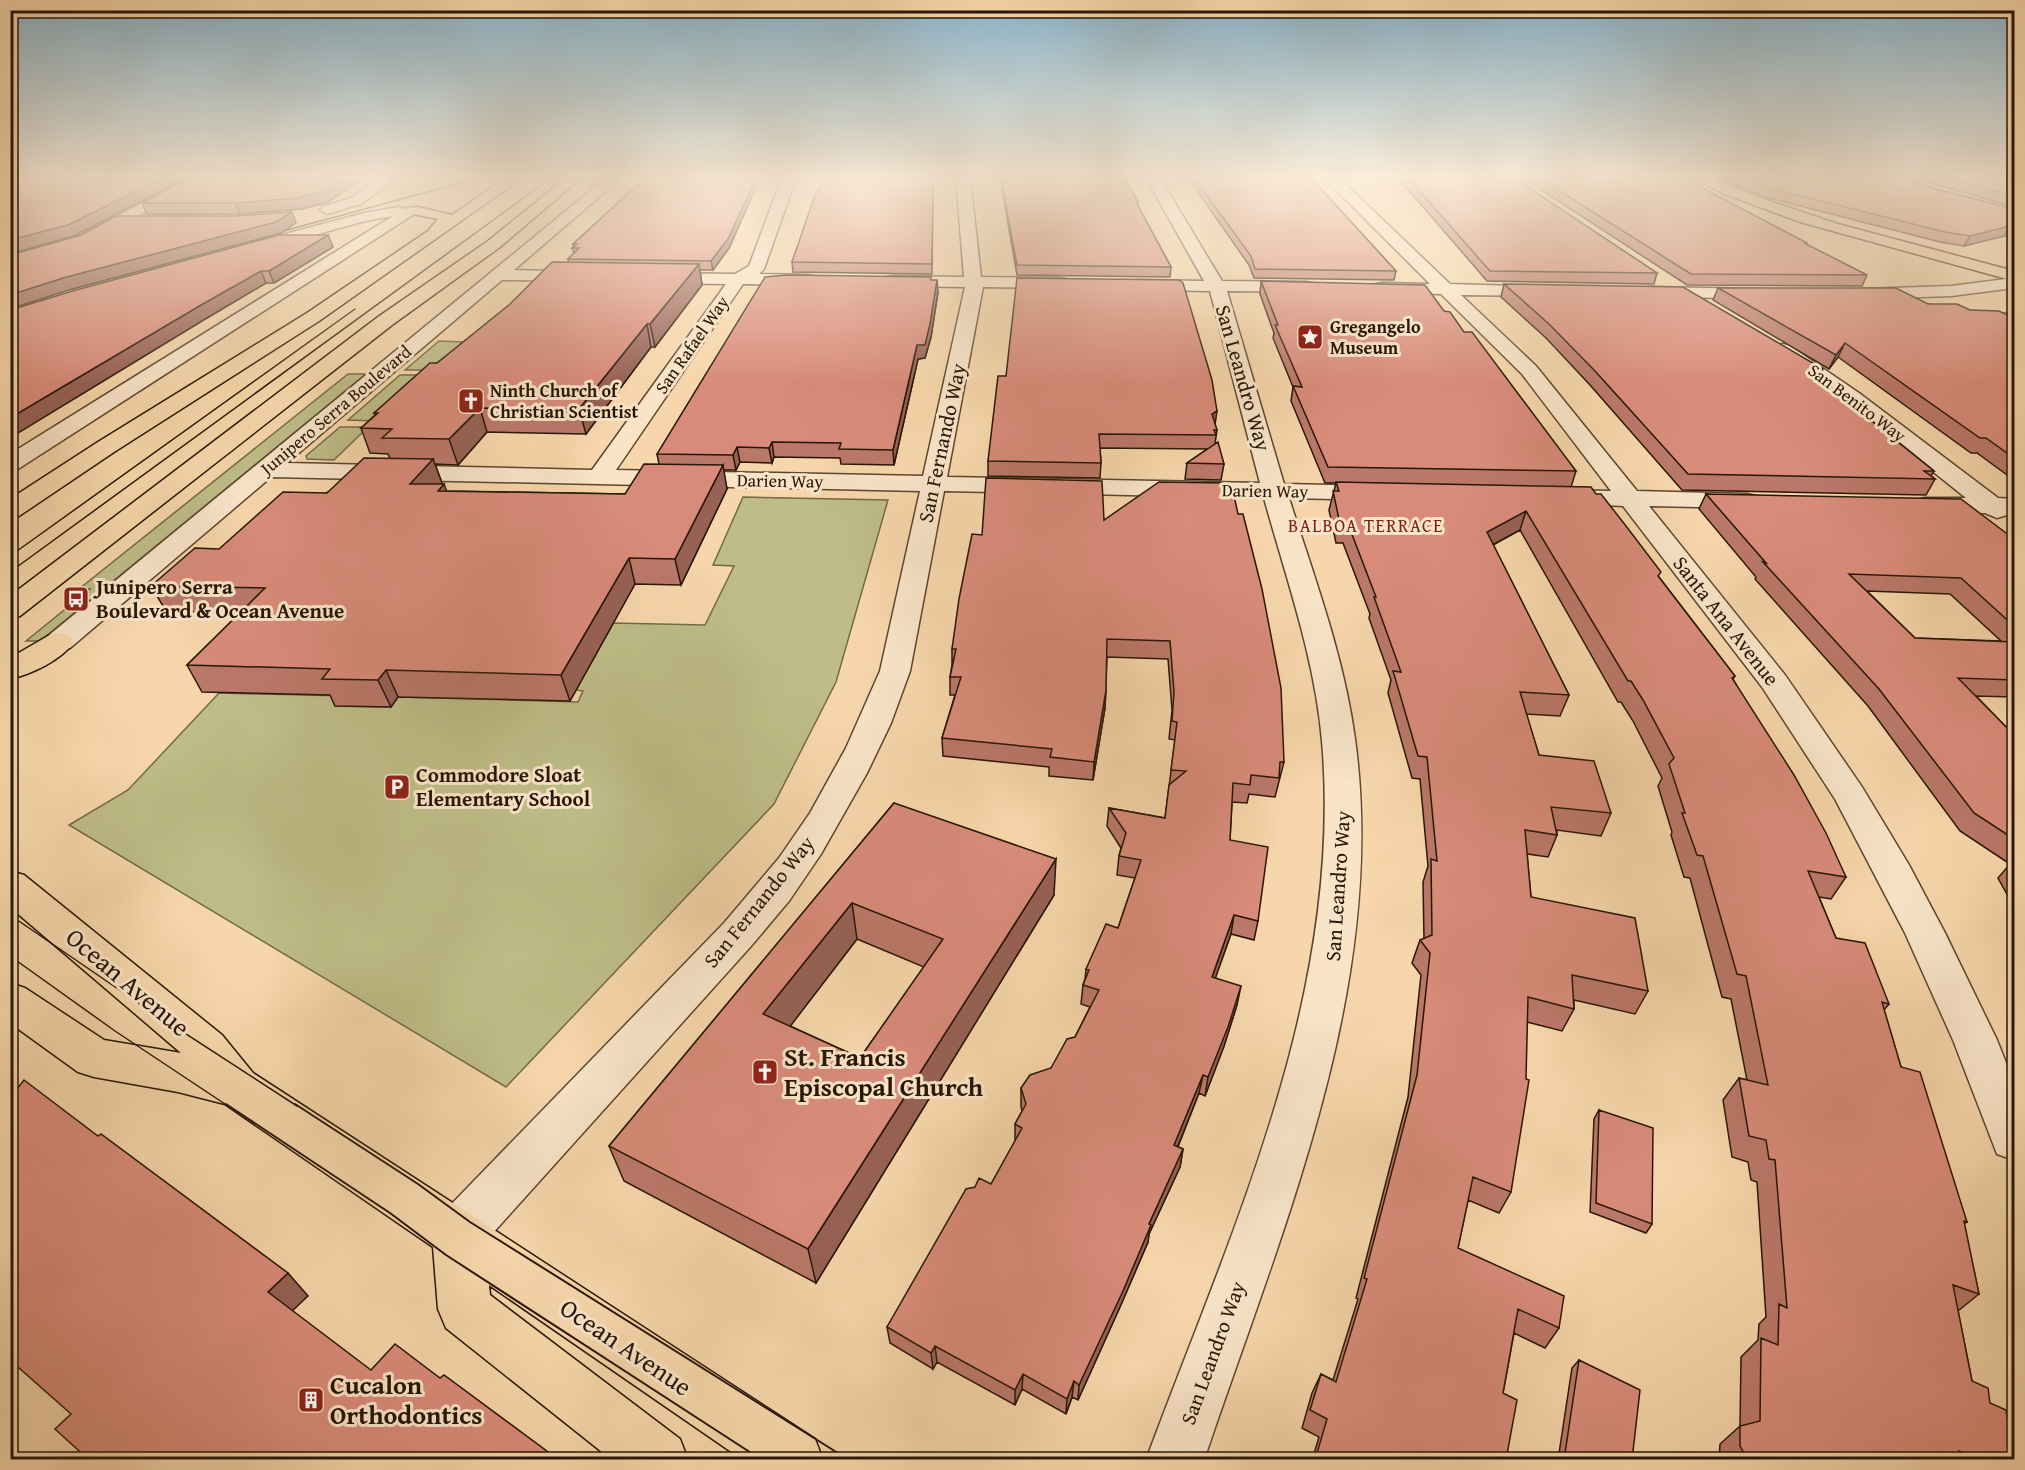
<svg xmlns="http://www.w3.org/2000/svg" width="2025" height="1470" viewBox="0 0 2025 1470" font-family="'Gentium Book Plus',serif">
<rect width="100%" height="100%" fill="#f6d6aa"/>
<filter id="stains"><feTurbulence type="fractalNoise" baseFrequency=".00333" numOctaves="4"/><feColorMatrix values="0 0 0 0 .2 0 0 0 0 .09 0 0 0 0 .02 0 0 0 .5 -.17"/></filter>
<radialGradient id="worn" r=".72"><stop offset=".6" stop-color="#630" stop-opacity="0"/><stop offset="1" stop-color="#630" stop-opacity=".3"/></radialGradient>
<path fill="#bebd87" stroke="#736a46" stroke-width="1.5" d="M439,341L464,342L432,370H405Z
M348,374H366L40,641H26L90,589H79Z
M400,375H426L377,421L348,420Z
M340,427H368L334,460L307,459L306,456Z
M743,497L888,500L836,682L774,804L506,1087L69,825L128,790L219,693L343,696L336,706L390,707L398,697L578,702L583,691L576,690L613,623L705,625L734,566L713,565Z"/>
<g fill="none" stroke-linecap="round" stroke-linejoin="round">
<defs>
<path id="minor" d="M191,178H208L86,244L10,266V256L74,238Z
M380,178H396L361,204L327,214L320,210L322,207L351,198Z
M606,178H621L514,270L583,272L589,273L591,277L589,281L502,280L287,463L592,470L726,284L656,283L650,282L648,278L650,274L656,273L735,274L749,266L782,178H796L764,269L759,274L808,275L814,276L817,280L814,284L808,285L743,284L616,470L923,476L965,287L893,286L887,285L884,281L887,277L893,276L964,277L956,178H970L981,277L1060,278L1066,279L1069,283L1066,287L1060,288L983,287L947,477L1260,483L1210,291L1139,290L1133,289L1130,285L1133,281L1139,280L1204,281L1146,178H1160L1222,281L1306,282L1312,283L1315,287L1312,291L1306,292L1227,291L1284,484L1378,486L1387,488L1390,493L1387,498L1378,500L1289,498C1314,577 1344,656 1355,739C1389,985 1281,1231 1204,1460H1146C1232,1229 1344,993 1322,741C1315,658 1286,578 1264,498L944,491L910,671L891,723L867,773L821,854L789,901L752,945L475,1253L457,1260L439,1253L432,1235L439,1217L724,923L779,858L810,813L846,748L880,671L920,491L271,477L70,648L59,651L48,648L44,642L48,636Z
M1324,178H1339L1450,284L1552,287L1555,291L1552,295L1546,296L1461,295L1536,366L1637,491L1747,494L1756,496L1759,501L1756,506L1747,508L1649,506L1785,675L1862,787L1909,865L1945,933L1997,1040L2014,1083V1160L1997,1154L1953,1040L1905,933L1835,799L1762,687L1623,506L1550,502L1547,497L1550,492L1559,490L1611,491L1522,374L1441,294L1376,292L1373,288L1376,284L1382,283L1430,284Z
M399,207L405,209L412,207L419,211L18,469L10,471V454L393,216L365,221L257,251L249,246L251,243L364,213Z
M2014,278V288L1951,296L1862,299L1856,298L1853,294L1856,290L1862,289L1951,286Z
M1649,287L1762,289L1768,290L1771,294L1768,298L1762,299L1643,296L1640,292L1643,288Z
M1783,344L1790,346L1859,393L1998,498L2014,499V513L1997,518L1985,513L1925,512L1916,510L1913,505L1916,500L1925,498H1966L1845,401L1776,354L1773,350L1776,346Z"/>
<path id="major" d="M506,178H522L319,321L114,452L19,516L10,518V499L98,442L307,313L428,231L438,219L413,214L411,211L413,208L418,207L452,215Z
M566,178H581L500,247L392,325L20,616L10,618V596L378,317L488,241Z
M1694,178H1712L1758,197L1838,224L2014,271V281L1800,222L1722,193Z
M59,633L70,636L74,642C61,660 32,674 10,679V658L48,636Z
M10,871L24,875L222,1035L253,1073L815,1439L823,1460H743L489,1285L490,1295L680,1439L688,1460H612L446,1328L438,1309L433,1247L225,1104L178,1092L94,1077L78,1072L10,1023V983L25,988L104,1040L181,1053L10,907Z"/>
</defs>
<use href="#minor" stroke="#5c462f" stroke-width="3"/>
<use href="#major" stroke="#281606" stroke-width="3"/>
<use href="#minor" fill="#f9e4c8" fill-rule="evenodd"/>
<use href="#major" fill="#f6d6aa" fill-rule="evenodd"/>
<path stroke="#281606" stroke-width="1.5" d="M265,236L479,178
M10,556L355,309
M10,572L551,178
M10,915L143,1006L297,1106
M10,956L115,1031L228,1106"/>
<path stroke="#281606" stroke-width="2" d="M226,1104L390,1213L446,1255L762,1460
M295,1104L418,1184L470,1222L849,1460"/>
</g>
<path fill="#ba7869" stroke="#281606" stroke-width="1.5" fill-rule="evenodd" d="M645,178H760L729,248L713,270H700L702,285L655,347H651L586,434L487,432L458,465L435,464L442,483L440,484L446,491L625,494L659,464L657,454L931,280L938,292L931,337L925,358L918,359L894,465L841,464L840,458L774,457L772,463L740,462L736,470H723L727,489L681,585L635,584L570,701L398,697L391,707L335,706L330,695L202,692L187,665L240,613L166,611L151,586L390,459L388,454L370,453L361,428L375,415L374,413L437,363L569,263L568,259L574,254L572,248L574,246L573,244Z
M933,178L932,274L793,272L792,262Z
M1000,178H1124L1138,202V206L1171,267L1170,277L1017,275Z
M1188,178H1311L1396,271L1394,280L1254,278L1249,265Z
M1398,178H1514L1657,273L1654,284L1487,281Z
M1523,178H1683L1807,243L1806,244L1867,275L1862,286L1687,285Z
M1718,178H1901L1936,189L2014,209V238L2004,236L1964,246L1940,242L1769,198Z
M1913,178H2014V207Z
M328,202L302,209L240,214H147L142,203Z
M333,247L274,283H266L207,318L10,310Z
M1261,281L1444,311L1464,332L1576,471L1571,487L1659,577L1735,676L1733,679L1846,877L1831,899L1819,897L1836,938L1889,1004L1884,1010L1901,1067L1967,1222L1964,1224L1979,1294L1958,1311L1972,1381L1990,1403L2013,1460H1719L1720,1444L1740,1426L1741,1357L1758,1340L1759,1324L1766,1317L1757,1182L1751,1180L1748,1162L1732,1157L1723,1100L1739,1078L1747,1080L1731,999L1722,997L1690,878L1684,877L1671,835L1672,832L1658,786L1662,778L1633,721L1621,702H1618L1520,530L1493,545L1569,695L1560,716L1526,714L1539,755L1611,813L1601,836L1557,830V835L1548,857L1527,854L1531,897L1648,991L1635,1014L1574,1000V1009L1562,1031L1527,1022L1511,1192L1499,1213L1468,1200L1458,1248L1559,1328L1545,1348L1514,1333L1503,1393L1506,1460H1312L1319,1437L1302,1428L1312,1393L1321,1374L1333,1380L1358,1299L1356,1298L1408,1097L1421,975L1412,963L1420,940L1424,939L1423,882L1428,866L1420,779L1412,778L1388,693L1391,680L1369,618L1370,614L1343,543H1336L1329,510L1336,483H1325L1291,401L1293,387L1273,338L1274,333L1260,294Z
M1504,284L1819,378L1934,471L1931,476L1935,479L1926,495L1682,490L1590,385L1546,338L1501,297Z
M1718,288L1928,304L1970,310L2014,314V480L1977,453H1971L1838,357L1829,369L1713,300Z
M1006,376L1215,425L1217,430L1215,444L1224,464L1221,480L1185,479L1187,463L1207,449L1100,448L1101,463L1100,478L988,476V461Z
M1706,494L2014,539V697L1976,696L2014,735V907L1998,878L2010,864L1960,831L1868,706L1755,579L1756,577L1699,509ZM1867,591L1950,594L2001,641L1915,638Z
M1104,520L1284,762L1275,797L1249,794L1247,803L1232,802L1230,840L1258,921L1254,940L1231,934L1215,978L1237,1005L1224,1046L1205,1096L1199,1093L1178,1147L1183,1149L1180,1167L1149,1234L1148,1242L1120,1307L1078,1400L1072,1397L1066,1414L1022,1389L1015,1405L937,1362L933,1369L890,1343L887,1327L991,1184L1015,1141V1124L1022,1111L1021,1106V1088L1051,1068L1075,1037L1090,1007L1081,1004L1083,985L1085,979L1086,969L1118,928L1135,878L1117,875L1119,856L1121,848L1107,826L1109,808L1165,818L1175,740L1169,739L1172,710L1168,659L1107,657L1105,708L1093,780L1049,776V767L943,756L942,738L955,695H950V677L952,665V649L982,535Z
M894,803L1054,895L816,1283L624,1181L609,1146ZM857,939L924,967L860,1058L790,1026Z
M1599,1110L1652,1224L1646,1233L1590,1212L1594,1119Z
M1579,1360L1632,1460H1558L1572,1368Z"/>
<path fill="#976155" stroke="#281606" stroke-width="1.5" d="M162,178H187L73,236L10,254V240Z
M345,178H364L328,202L302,209L240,214L235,203Z
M756,178H760L729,248L713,270L711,261Z
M292,212L296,223L281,233L69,290L10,309V295L63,278Z
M2009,226L2004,236L1964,246L1970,236Z
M328,235L333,247L274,283L269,271Z
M699,264L702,285L655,347L650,324Z
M261,271L266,283L207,318L10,438V418L201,305Z
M937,280L938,292L931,337L925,358L918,359L894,465L893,450L917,345Z
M647,324L651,347L586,434L579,409Z
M1845,343L1838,357L1829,369L1836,355Z
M480,408L487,432L458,465L449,439Z
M1217,411L1215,425L1212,414Z
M772,442L774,457L772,463L769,448Z
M737,447L740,462L736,470L733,455Z
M433,459L442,483L419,508L410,484Z
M723,465L727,489L681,585L675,559Z
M444,484L453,508L438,491Z
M1526,511L1520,530L1481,551L1487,532Z
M629,558L635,584L570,701L561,675Z
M386,670L398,697L391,707L378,680Z
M1106,690L1105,708L1093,780L1094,762Z
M1056,859L1054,895L816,1283L808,1249Z
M852,903L857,939L772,1050L763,1014Z
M1234,915L1231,934L1209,996L1212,977Z
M1241,986L1237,1005L1224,1046L1205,1096L1208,1077Z
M1203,1075L1199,1093L1171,1163L1174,1145Z
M1183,1149L1180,1167L1149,1234L1148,1242L1120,1307L1078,1400L1079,1385L1149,1224Z
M288,1273L308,1296L289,1314L268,1292Z
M935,1346L937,1362L933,1369L931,1353Z
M1023,1374L1022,1389L1015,1405V1390Z
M1074,1381L1072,1397L1066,1414L1067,1399Z"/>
<path fill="#d88b7a" stroke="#281606" stroke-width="1.5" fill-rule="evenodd" d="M10,178H162L68,225L10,240Z
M189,178H345L324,191L298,198L235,203H142Z
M645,178H756L728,239L711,261L568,259L579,248H572L577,244H573Z
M825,178H933L932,264L792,262L815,195Z
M1001,178H1124L1138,202H1136L1171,267L1017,265Z
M1194,178H1311L1396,271L1255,269L1251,256Z
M1408,178H1514L1657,273L1490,271Z
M1539,178H1683L1807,243H1804L1867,275L1691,274Z
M1743,178H1901L1936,189L2014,209V228L2009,226L1970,236L1945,232L1773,189Z
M1948,178H2014V196Z
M292,212L276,222L63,278L10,295V255L81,235L116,216H236Z
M279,235H328L269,271H261L201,305L10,418V310L76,290Z
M552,262L699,264L650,324H647L579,409L480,408L449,439L382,438L392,429L361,428L378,413H374L430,363H437L510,304Z
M787,275L931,277V280H937L930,324L925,345H917L893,450L839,449L841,443L772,442L769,448L737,447L733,455L657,454L765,277Z
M1017,278L1179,280L1183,283L1212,380L1217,411L1212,414L1217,430H1214L1216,435L1099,434L1101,463L988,461L998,376H1006Z
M1261,281L1425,285L1444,311L1450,312L1464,332H1472L1576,471L1328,467L1293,386L1302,387L1275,325H1278Z
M1504,284L1683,287L1823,369L1818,378L1934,471H1924L1935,479L1688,474L1595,371L1550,325Z
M1718,288H1896L1928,304H1957L1970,310L1999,311L2005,314H2014V458L1986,438H1980L1845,343L1836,355Z
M1218,442L1224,464L1187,463Z
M364,458L433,459L410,484H444L438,491L625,494L644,464L723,465L675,559L629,558L561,675L386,670L378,680L322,679L330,669L187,665L265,588L151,586L195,548L219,549L283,492L327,493Z
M986,478L1102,481L1104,520L1159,482L1228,483L1230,491H1233L1238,514H1243L1262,589L1281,688L1284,762H1280L1279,778L1251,775L1250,785L1233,783L1230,840L1268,847L1258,921L1234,915L1212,977L1241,986L1228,1027L1208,1077L1203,1075L1174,1145L1183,1149L1149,1224L1151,1225L1123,1291L1079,1385L1074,1381L1067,1399L1023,1374L1015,1390L935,1346L931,1353L887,1327L966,1189L975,1187L979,1178L991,1184L1006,1157L1022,1128L1015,1124L1026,1104L1021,1088L1030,1075L1051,1068L1067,1039L1075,1037L1099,990L1083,985L1089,970L1086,969L1106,924L1118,928L1141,860L1119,856L1126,833L1109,808L1165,818L1169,785L1186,771L1171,770L1177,722L1172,721L1174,692L1170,641L1107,639L1106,690L1094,762L1050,757L1052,749L942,738L961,677H950L956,649H952L959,599L972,534L982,535Z
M1336,482L1591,487L1596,494H1601L1626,526L1661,572L1658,576L1735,676L1732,678L1794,775L1826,833L1846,877L1808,871L1836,938L1865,943L1889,1004L1882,1002L1901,1067L1920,1072L1967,1222L1964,1221L1979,1294L1953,1285L1972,1381L1988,1388L1990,1403L2006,1410L2013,1460H2007L2003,1458V1460H1978L1959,1451V1460H1748L1740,1446V1426L1760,1421L1761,1338L1778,1345L1779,1304L1787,1308L1775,1160L1769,1159L1766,1140L1749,1136L1739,1078L1768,1085L1746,976L1737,974L1703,856L1697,855L1682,813H1685L1669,764L1674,758L1643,700L1631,681H1628L1526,511L1487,532L1569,695L1520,692L1539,755L1594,761L1611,813L1551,807L1557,835L1525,830L1531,897L1635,918L1648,991L1572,975L1574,1009L1528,997L1526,1079L1529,1080L1511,1192L1473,1177L1458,1248L1564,1296L1559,1328L1518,1309L1503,1393L1517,1400L1506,1460H1315L1327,1419L1310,1410L1321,1374L1336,1382L1367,1279L1364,1278L1417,1075L1430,953L1420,940L1432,935L1431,859L1437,861L1427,757L1418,756L1393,671L1401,672L1374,597H1376L1348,524H1340L1333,491H1339Z
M1706,494L1961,499L2014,539V626L1961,578L1849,574L1915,638L2014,642V680L1958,678L2014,735V839L1974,813L1879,689L1763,562L1766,563Z
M894,803L1056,859L808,1249L609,1146ZM852,903L943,939L860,1058L763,1014Z
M24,1080L98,1136L101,1134L288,1273L268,1292L371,1370L395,1344L440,1378L444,1375L559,1460H89L55,1429L71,1414L10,1360V1098Z
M1599,1110L1653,1128L1652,1224L1596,1203Z
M1579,1360L1640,1390L1632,1460H1564Z"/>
<linearGradient id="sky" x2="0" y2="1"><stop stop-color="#8ab6ce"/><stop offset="0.46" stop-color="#fbedd9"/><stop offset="1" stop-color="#fbedd9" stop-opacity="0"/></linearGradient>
<rect width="2025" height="384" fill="url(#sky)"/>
<defs>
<symbol id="sight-square" viewBox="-11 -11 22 22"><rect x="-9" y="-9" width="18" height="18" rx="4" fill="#8f2418" stroke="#f9e4c8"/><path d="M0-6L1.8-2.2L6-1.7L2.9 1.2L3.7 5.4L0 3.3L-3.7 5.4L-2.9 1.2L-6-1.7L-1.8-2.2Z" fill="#fff"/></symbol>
<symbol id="church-square" viewBox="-11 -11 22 22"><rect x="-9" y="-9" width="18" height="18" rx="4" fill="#8f2418" stroke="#f9e4c8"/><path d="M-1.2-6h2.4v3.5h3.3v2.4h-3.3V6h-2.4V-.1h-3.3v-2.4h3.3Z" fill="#fff"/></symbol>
<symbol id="bus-square" viewBox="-11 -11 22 22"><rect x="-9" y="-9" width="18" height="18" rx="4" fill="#8f2418" stroke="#f9e4c8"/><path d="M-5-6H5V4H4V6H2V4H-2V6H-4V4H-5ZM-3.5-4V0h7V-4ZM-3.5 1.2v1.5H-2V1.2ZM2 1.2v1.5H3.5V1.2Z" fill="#fff"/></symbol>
<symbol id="parking-square" viewBox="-11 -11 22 22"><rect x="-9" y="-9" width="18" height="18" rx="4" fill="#8f2418" stroke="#f9e4c8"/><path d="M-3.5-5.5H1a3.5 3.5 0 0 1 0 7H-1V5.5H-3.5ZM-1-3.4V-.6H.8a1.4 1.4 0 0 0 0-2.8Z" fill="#fff"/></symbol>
<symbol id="building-square" viewBox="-11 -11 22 22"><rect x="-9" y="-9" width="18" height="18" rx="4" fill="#8f2418" stroke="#f9e4c8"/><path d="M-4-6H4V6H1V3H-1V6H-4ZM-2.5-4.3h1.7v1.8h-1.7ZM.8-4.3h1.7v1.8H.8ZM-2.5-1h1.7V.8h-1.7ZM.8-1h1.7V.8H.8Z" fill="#fff"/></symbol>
</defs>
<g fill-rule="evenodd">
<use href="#sight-square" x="1295" y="322" width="30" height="30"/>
<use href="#church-square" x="456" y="386" width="30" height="30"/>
<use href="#bus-square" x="61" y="584" width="30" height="30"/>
<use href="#parking-square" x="382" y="772" width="30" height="30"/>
<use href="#church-square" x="750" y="1057" width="30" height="30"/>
<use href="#building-square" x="296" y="1385" width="30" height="30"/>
</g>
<g text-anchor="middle" stroke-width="6" stroke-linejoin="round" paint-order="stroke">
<g font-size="18" font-weight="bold" fill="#281606" stroke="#f9e4c8" text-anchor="start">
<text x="1330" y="333">Gregangelo<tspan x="1330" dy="21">Museum</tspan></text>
<text x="490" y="397">Ninth Church of<tspan x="490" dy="21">Christian Scientist</tspan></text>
</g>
<g font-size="18" fill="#281606" stroke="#f9e4c8">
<text transform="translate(692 345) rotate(-55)" y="6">San Rafael Way</text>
<text transform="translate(1857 403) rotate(37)" y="6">San Benito Way</text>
<text transform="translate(336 410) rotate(-40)" y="6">Junipero Serra Boulevard</text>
<text transform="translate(780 481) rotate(1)" y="6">Darien Way</text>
<text transform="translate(1265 491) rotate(1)" y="6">Darien Way</text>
</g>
<g font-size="18" letter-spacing="1.5" fill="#7a1f14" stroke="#f9e4c8">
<text x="1366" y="532">BALBOA TERRACE</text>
</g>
<g font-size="21" fill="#281606" stroke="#f9e4c8">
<text transform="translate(1243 378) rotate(74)" y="7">San Leandro Way</text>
<text transform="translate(942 443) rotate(-78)" y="7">San Fernando Way</text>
<text transform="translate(1726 621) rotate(52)" y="7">Santa Ana Avenue</text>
<text transform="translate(1338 886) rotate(-86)" y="7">San Leandro Way</text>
<text transform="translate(759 902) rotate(-51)" y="7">San Fernando Way</text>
<text transform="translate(1213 1353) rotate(-70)" y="7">San Leandro Way</text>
</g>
<g font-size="21" font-weight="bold" fill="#281606" stroke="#f9e4c8" text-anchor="start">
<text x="96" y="594">Junipero Serra<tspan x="96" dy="24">Boulevard &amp; Ocean Avenue</tspan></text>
<text x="416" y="782">Commodore Sloat<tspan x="416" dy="24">Elementary School</tspan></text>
</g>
<g font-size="26" fill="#281606" stroke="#f9e4c8">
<text transform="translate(128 982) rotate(40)" y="9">Ocean Avenue</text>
<text transform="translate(626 1347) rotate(34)" y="9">Ocean Avenue</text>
</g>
<g font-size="26" font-weight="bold" fill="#281606" stroke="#f9e4c8" text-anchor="start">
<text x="784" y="1066">St. Francis<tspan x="784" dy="30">Episcopal Church</tspan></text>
<text x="330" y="1394">Cucalon<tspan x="330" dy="30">Orthodontics</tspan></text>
</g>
</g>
<rect width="2025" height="1470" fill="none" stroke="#f6d6aa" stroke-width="36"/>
<rect x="12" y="12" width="2001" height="1446" fill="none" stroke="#281606" stroke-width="3"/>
<rect x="18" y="18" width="1989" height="1434" fill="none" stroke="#281606" stroke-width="1.5"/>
<rect width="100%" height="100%" filter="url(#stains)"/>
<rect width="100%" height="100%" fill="url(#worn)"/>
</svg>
